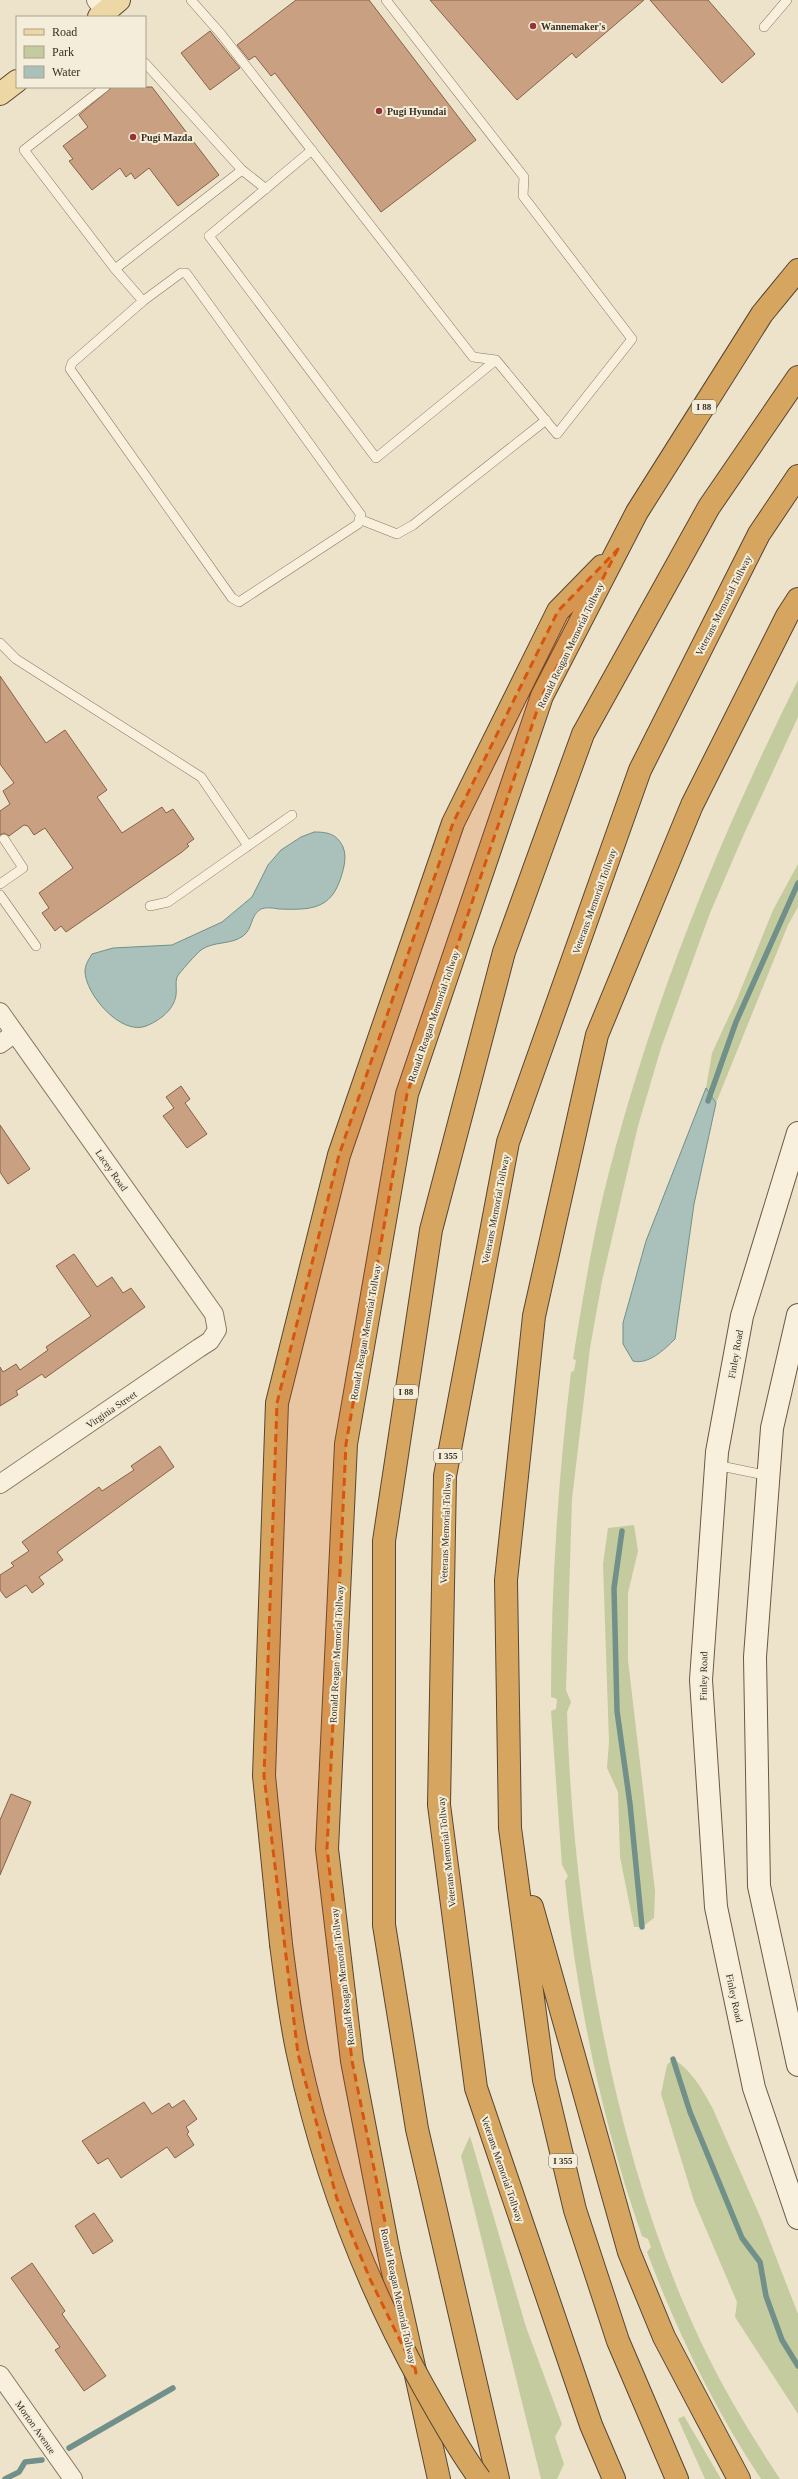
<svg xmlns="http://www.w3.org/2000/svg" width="798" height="2479" viewBox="0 0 798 2479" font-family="'Times New Roman',serif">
<rect width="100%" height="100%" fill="#ede3ca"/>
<path fill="#c4cb9e" d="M798,680V717L744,834L710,913L661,1048L638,1126L602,1281L590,1348L572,1499L566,1690L571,1702L567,1712C573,1916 613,2157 701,2342C723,2389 751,2435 780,2479H761C714,2408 677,2332 647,2252L651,2247L648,2239L642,2236C602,2122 577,2002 565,1881L568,1876L562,1865L551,1711L556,1709L557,1699L551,1697C551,1588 558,1480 571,1372L574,1371L576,1360L573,1359C582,1303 591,1247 604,1192C649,1011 715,847 798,680Z
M798,864V907L788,925L716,1103L706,1088L712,1053L737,999L773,910Z
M634,1525L638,1551L628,1593V1660L655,1891L654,1918L642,1927H634L620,1857L618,1792L607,1768L609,1742L603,1564L608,1528Z
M673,2059C691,2069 704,2092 713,2109L762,2221L798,2314V2414L735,2317L737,2302L694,2201L661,2094L667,2065Z
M470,2136L526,2327L562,2424L555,2437L564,2464L557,2479H541L461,2156Z
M684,2416L721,2479H705L678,2419Z"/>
<path fill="#aac1bb" stroke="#719089" d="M314,832C328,832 337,834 343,847C347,856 344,868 341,877C331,910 310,910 279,909C274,908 266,907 261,909C250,915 253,929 243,936C231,945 213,941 201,950C197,953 179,973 177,977C175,983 177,989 176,995C174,1010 159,1021 146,1026C121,1036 85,994 85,971C85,965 89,959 92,954L113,948L172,945L222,922L252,897L268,865L281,850L301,837Z
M706,1088L716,1103L694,1204L675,1339C664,1350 648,1365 633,1361L623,1344V1323L646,1241Z"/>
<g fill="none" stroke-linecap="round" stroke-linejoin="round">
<path stroke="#719089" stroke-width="5.5" d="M708,1101L736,1022L798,883
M622,1531L614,1588L617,1711L630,1804L642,1927
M673,2059L690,2112L742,2238L760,2262L766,2296L782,2340L798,2366
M69,2448L173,2388
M5,2479L19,2472L25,2462L42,2460"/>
</g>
<path fill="#c9a182" stroke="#876246" d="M296,0H369L476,140L381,212L275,73L271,76L255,56L249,60L237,45Z
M430,0H644L576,58L572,53L517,100Z
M650,0H708L755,54L722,83Z
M210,31L240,68L210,90L181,53Z
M112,87H152L219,175L178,206L149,168L135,179L131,173L126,177L120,168L92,190L69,161L73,159L63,146L88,127L79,115Z
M0,676L46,743L65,730L107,790L97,797L122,833L162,807L166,813L173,809L194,839L187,844L189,846L182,852L66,932L61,926L55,931L42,913L49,908L39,893L73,868L45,828L34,835L28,826L24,825L9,836L4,833L0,835V811L10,804L3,791L14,783L0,764Z
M181,1086L190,1099L185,1103L207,1134L187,1148L163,1116L174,1108L166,1097Z
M0,1125L30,1169L8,1184L0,1172Z
M74,1254L97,1287L112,1277L123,1293L131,1288L145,1307L45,1378L42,1374L16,1391L18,1395L0,1406V1367L3,1372L16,1364L20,1370L48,1350L46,1347L91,1316L56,1266Z
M160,1446L174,1467L57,1552L63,1560L39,1577L44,1584L32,1593L26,1585L6,1598L0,1590V1575L14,1566L11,1563L29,1551L22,1542L99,1487L102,1491L134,1470L131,1466Z
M11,1794L31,1802L0,1875V1820Z
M184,2100L197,2119L186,2127L189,2132L187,2134L194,2145L175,2158L167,2147L121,2178L108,2158L98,2164L82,2141L144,2102L152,2114L169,2103L172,2108Z
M94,2213L113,2241L93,2254L75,2226Z
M32,2263L65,2311L62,2314L106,2376L84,2391L55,2350L60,2347L11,2278Z"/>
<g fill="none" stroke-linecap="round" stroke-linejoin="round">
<defs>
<path id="lane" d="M191,0L221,34L473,357L496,360L557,434L632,339L523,196L524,177L386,0
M764,27L787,0
M145,63L242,170
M105,87L24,150L115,269L242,170L266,189
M312,150L209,236L376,458L496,360
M115,269L143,301L181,273H186L361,515L358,524L239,602L232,598L70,369L72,363L143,301
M359,519L397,534L413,525L546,420
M0,643L16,659L201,777L248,846
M0,884L23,868L4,839
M0,895L36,946
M150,906L168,902L292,815
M716,1465L769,1476"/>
<path id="street" d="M96,0L105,12
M0,1012L214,1314L217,1330L210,1341L199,1348L0,1484
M0,1044L15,1033
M0,2375L73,2479"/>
<path id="secondary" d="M798,1133L742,1316L717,1452L701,1680L716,1907L754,2088L798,2218
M798,1315L772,1428L755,1657L759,1886L798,2065"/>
<path id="primary" d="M99,17L119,0
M0,94L17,81"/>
<path id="highway" d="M532,1907L629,2252L664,2337L739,2479
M281,1944L264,1776L277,1403L339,1155L453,823L558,611L602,566
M439,2479L389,2254L352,2061L327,1849L346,1444L407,1094L542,696L637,512L762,314L798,270
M498,2479L417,2129L384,1925V1541L431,1230L504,952L583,734L709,507L798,377
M614,2479L591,2425L476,2088L439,1805L445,1476L508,1142L640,770L759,534L798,476
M677,2479L618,2341L575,2210L544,2080L510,1828L506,1580L534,1316L597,1035L692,805L787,616L798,599"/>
</defs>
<use href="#lane" stroke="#89765f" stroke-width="10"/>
<use href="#street" stroke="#89765f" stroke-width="20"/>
<use href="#secondary" stroke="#6b5842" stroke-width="24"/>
<use href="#primary" stroke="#574533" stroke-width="24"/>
<use href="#highway" stroke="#574533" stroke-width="24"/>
<use href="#lane" stroke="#f8f0dd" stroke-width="9"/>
<use href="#street" stroke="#f8f0dd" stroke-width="18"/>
<use href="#secondary" stroke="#f8f0dd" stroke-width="22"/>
<use href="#primary" stroke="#edd8a5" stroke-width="22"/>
<use href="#highway" stroke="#d6a661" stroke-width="22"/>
<defs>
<path id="highway-bridge" d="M281,1944C286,1981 290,2018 298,2054C323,2171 365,2282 423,2386C441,2418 459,2450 480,2479"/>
</defs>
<use href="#highway-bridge" stroke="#574533" stroke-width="24" stroke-linecap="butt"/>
<use href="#highway-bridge" stroke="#d6a661" stroke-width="22"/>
</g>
<path fill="#d7550e" fill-opacity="0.2" stroke="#d7550e" stroke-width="3" stroke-dasharray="8 5" stroke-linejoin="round" d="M618,549L542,696L407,1094L346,1444L327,1849L352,2061L416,2373L370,2279L337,2199L298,2054L264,1776L277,1403L339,1155L453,823L558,611Z"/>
<g fill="#953432" stroke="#f4edd9" stroke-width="1.5">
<circle cx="533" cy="26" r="4"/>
<circle cx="379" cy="111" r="4"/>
<circle cx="133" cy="137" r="4"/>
</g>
<g text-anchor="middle" stroke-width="4" stroke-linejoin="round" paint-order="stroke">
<g fill="#f4edd9" stroke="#726759" stroke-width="1">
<rect x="692" y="400" width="24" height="14" rx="3"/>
<rect x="394" y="1385" width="24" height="14" rx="3"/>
<rect x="434" y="1449" width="28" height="14" rx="3"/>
<rect x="549" y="2154" width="28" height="14" rx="3"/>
</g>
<g font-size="9" font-weight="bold" fill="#3a2e22">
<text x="704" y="410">I 88</text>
<text x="406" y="1395">I 88</text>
<text x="448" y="1459">I 355</text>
<text x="563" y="2164">I 355</text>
</g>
<g font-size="10" font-weight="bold" fill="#3a2e22" stroke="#f4edd9" text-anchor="start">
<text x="541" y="30">Wannemaker's</text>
<text x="387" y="115">Pugi Hyundai</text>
<text x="141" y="141">Pugi Mazda</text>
</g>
<g font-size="10" fill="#3a2e22" stroke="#f4edd9">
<text transform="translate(723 605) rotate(-63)" y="4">Veterans Memorial Tollway</text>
<text transform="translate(570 645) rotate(-64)" y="4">Ronald Reagan Memorial Tollway</text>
<text transform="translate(594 901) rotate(-70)" y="4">Veterans Memorial Tollway</text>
<text transform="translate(433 1016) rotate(-71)" y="4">Ronald Reagan Memorial Tollway</text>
<text transform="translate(112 1170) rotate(55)" y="4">Lacey Road</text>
<text transform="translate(495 1209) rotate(-79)" y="4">Veterans Memorial Tollway</text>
<text transform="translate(365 1332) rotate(-80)" y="4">Ronald Reagan Memorial Tollway</text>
<text transform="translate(735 1354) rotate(-80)" y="4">Finley Road</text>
<text transform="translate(111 1409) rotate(-34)" y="4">Virginia Street</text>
<text transform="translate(445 1528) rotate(-88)" y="4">Veterans Memorial Tollway</text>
<text transform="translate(336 1654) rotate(-87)" y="4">Ronald Reagan Memorial Tollway</text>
<text transform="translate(703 1676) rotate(-89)" y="4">Finley Road</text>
<text transform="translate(446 1852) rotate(-96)" y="4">Veterans Memorial Tollway</text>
<text transform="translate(342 1977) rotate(-97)" y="4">Ronald Reagan Memorial Tollway</text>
<text transform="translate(735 1998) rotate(78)" y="4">Finley Road</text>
<text transform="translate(503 2169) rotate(71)" y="4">Veterans Memorial Tollway</text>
<text transform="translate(399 2296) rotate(78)" y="4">Ronald Reagan Memorial Tollway</text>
<text transform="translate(36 2427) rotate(55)" y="4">Morton Avenue</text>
</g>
</g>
<rect x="16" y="16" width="130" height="72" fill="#f4edd9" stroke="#aaa190"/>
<rect x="24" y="29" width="20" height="6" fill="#edd8a5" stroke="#aaa190"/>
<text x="52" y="36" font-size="12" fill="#3a2e22">Road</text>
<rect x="24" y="46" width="20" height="12" fill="#c4cb9e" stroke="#aaa190"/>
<text x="52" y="56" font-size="12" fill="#3a2e22">Park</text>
<rect x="24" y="66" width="20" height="12" fill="#aac1bb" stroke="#aaa190"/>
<text x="52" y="76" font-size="12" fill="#3a2e22">Water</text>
</svg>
